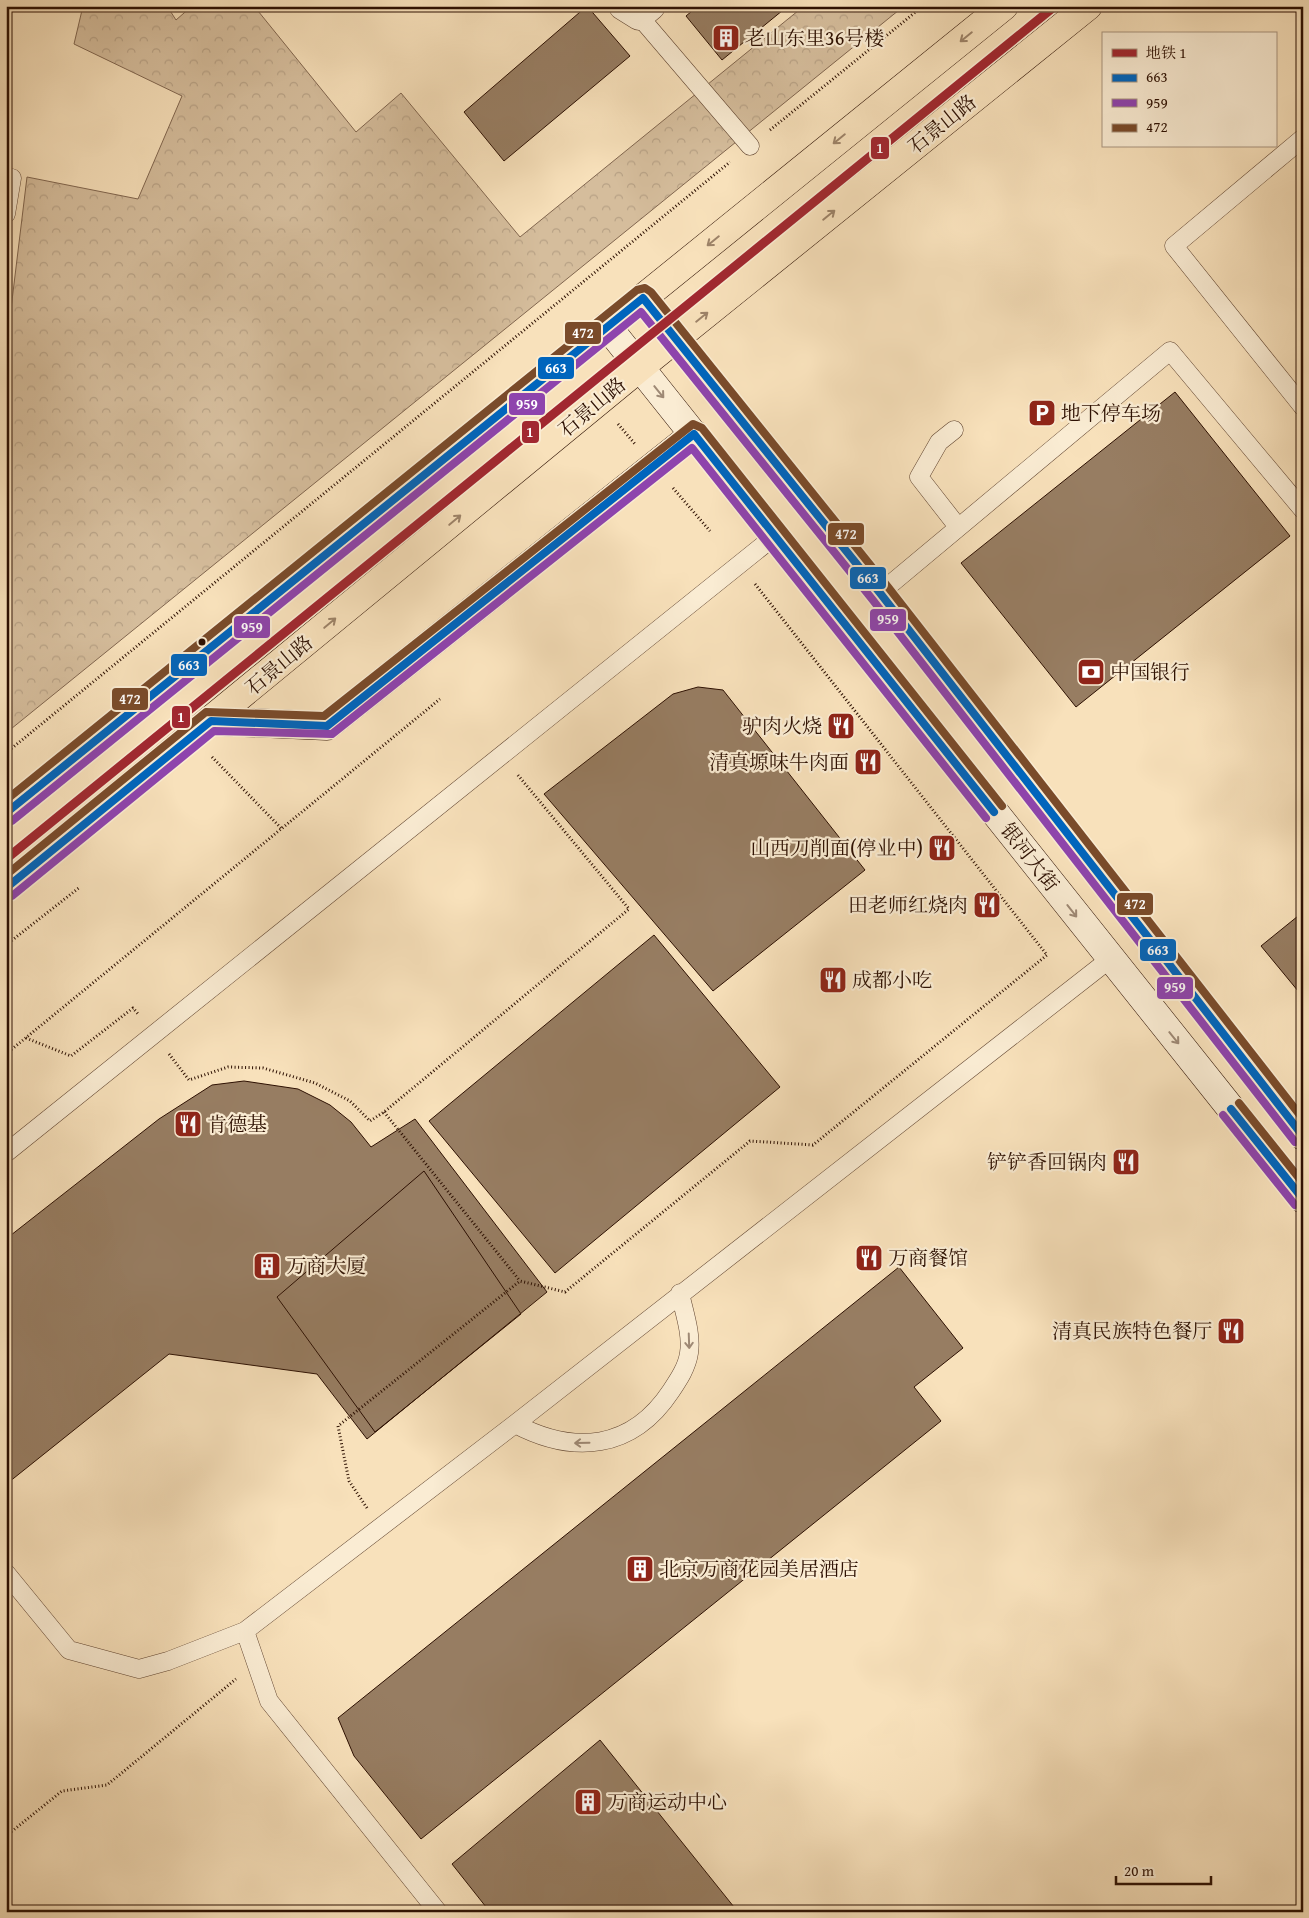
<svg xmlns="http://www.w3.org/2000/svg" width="1309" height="1918" viewBox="0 0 1309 1918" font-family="'Gentium Book Plus','Noto Serif SC',serif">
<defs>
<pattern id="forest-crowns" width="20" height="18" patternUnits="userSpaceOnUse" patternTransform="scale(1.25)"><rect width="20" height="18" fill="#d5bd9c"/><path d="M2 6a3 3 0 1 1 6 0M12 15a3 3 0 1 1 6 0" fill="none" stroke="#b7a185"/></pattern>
</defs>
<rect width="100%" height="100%" fill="#f8e1bb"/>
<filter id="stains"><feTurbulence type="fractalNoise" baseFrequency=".004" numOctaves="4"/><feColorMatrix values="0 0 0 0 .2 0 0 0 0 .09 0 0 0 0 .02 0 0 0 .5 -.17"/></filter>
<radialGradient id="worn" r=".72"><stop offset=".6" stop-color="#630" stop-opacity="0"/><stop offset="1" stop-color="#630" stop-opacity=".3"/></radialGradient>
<path fill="url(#forest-crowns)" stroke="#81664f" d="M83,6H167L176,20L192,6H254L356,132L401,93L520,237L804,6H904L6,733V350L27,177L138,199L182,96L74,44Z"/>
<path fill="#977d62" stroke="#2d1002" d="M587,6L630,56L504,161L464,112Z
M698,6H788L722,60L686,16Z
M1175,392L1290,536L1076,707L961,563Z
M698,687L723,690L865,870L713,991L544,794L673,694Z
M1303,912V997L1261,946Z
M654,935L780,1087L555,1273L429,1121Z
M244,1081L298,1089L330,1105L351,1122L371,1147L415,1119L547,1292L367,1439L317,1374L169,1354L9,1482L6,1479V1239L159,1119L212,1085Z
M424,1171L521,1314L375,1432L277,1297Z
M899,1267L963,1348L914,1387L941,1421L421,1839L354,1756L338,1718Z
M600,1740L738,1912H490L452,1864Z"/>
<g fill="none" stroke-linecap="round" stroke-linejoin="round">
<defs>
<path id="lane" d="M639,16L750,146
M1303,138L1174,246L1303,407
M6,214L12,178
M954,430L939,442L919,477L958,527
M880,593L1170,351L1303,510
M6,1153L776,535
M515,1424C574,1455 632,1450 671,1391C679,1379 687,1367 689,1353C692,1334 684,1312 680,1293
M6,1573L69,1650L139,1669L168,1661L245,1631
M438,1912L269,1701L245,1631L515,1424L1110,959"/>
<path id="street" d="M623,6L639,16L651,6"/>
<path id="secondary" d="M643,298L880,593L1303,1136
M607,326L1303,1199
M211,721L327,726L694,434"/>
<path id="highway" d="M6,813L1004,6
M6,888L639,368L1088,6"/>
</defs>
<use href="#lane" stroke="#604430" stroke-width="19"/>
<use href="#street" stroke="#604430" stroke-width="29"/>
<use href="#secondary" stroke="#2d1002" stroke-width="29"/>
<use href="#highway" stroke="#2d1002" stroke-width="29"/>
<path stroke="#2d1002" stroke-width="3" stroke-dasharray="1 2.5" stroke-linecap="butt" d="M770,130L923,6
M618,424L635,444
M673,488L710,531
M6,753L730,162
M212,757L282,829
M6,945L80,887
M26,1038L71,1056L133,1008L139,1015
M6,1054L440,699
M169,1054L189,1080L228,1067L263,1068L315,1083L350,1101L370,1121L384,1112L629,909L517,774
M384,1112L520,1281
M367,1508L349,1481L338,1426L520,1281L565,1292L750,1141L813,1145L1047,955L755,584
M6,1836L62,1791L107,1785L236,1679"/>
<use href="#lane" stroke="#faecd3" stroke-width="18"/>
<use href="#street" stroke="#faecd3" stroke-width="28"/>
<use href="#secondary" stroke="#faecd3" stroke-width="28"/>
<use href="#highway" stroke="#f8e1bb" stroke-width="28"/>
<defs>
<path id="bus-1" d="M6,813L643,298L880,593L1303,1136
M6,888L211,721L327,726L694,434L994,812
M1231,1109L1303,1199"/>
<path id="bus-2" d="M12,821L641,312L872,599L1295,1142
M12,896L214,731L332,734L692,448L986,818
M1223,1115L1295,1205"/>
<path id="bus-3" d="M6,800L637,290L645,288L651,292L888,587L1303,1119
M6,875L206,712L324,716L693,424L702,428L1002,806
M1239,1103L1303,1183"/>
</defs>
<use href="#bus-1" stroke="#faecd3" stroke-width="11"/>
<use href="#bus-2" stroke="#faecd3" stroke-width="11"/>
<use href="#bus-3" stroke="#faecd3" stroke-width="11"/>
<use href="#bus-1" stroke="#0065bd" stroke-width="8"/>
<use href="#bus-2" stroke="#8e44ad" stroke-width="8"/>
<use href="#bus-3" stroke="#7a4b2a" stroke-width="8"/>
<defs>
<path id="metro-1" d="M6,859L1055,6"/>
</defs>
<use href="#metro-1" stroke="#faecd3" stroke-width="12"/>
<use href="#metro-1" stroke="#a12830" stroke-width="9"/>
</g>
<defs><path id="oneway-shaft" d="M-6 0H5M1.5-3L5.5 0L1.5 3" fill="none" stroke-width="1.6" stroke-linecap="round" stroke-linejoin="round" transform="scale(1.25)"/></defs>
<g stroke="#9d8368">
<use href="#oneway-shaft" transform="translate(966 37) rotate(141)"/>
<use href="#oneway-shaft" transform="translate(839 139) rotate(141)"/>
<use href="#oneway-shaft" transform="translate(829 215) rotate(-39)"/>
<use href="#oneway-shaft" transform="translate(713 241) rotate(141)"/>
<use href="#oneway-shaft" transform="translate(702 317) rotate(-39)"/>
<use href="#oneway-shaft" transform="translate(455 520) rotate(-40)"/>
<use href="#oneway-shaft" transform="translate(330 623) rotate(-40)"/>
</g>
<g stroke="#9e8975">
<use href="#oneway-shaft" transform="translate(659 392) rotate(51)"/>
<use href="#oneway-shaft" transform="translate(1072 911) rotate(52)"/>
<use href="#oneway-shaft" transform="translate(1174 1038) rotate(51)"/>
<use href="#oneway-shaft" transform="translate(689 1341) rotate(88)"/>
<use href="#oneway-shaft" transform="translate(582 1443) rotate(179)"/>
</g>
<defs>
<symbol id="building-square" viewBox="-11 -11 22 22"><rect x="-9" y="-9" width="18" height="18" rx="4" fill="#8f2418" stroke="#faecd3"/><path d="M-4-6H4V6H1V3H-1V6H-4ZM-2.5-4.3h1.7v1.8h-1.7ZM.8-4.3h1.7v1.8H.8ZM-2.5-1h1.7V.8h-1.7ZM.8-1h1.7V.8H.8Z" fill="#fff"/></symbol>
<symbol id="parking-square" viewBox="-11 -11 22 22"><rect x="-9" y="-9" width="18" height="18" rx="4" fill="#8f2418" stroke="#faecd3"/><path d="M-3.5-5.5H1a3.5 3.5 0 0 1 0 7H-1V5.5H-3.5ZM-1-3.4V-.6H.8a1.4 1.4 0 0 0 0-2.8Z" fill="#fff"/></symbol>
<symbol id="bank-square" viewBox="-11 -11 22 22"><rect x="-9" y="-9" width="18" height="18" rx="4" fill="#8f2418" stroke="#faecd3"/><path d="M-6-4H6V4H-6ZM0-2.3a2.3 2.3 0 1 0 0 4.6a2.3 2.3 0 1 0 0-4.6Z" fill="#fff"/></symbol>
<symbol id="restaurant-square" viewBox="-11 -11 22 22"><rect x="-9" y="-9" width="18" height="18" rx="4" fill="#8f2418" stroke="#faecd3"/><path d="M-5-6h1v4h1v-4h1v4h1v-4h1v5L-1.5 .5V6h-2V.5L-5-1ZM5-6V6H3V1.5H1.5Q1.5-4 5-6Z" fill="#fff"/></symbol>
</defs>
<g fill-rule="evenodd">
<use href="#building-square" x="710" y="22" width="32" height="32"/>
<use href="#parking-square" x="1026" y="397" width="32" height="32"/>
<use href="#bank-square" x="1075" y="656" width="32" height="32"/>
<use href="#restaurant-square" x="825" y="710" width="32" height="32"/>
<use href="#restaurant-square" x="852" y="746" width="32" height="32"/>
<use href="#restaurant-square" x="926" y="832" width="32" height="32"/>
<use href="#restaurant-square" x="971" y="889" width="32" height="32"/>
<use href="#restaurant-square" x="817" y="964" width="32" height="32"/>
<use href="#restaurant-square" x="172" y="1108" width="32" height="32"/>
<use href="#restaurant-square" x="1110" y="1146" width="32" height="32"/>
<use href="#restaurant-square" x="853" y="1242" width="32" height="32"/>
<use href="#building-square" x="251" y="1250" width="32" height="32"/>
<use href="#restaurant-square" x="1215" y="1315" width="32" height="32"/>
<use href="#building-square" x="624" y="1553" width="32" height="32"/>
<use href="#building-square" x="572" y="1786" width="32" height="32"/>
</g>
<circle fill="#2d1002" stroke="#faecd3" stroke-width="2" cx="202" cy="642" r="4.5"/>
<g text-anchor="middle" stroke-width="4.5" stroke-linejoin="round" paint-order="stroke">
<g font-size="20" fill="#2d1002" stroke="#faecd3" text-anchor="start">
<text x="745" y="45">老山东里36号楼</text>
<text x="1061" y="420">地下停车场</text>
<text x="1110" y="679">中国银行</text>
<text x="822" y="733" text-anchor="end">驴肉火烧</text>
<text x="849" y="769" text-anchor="end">清真塬味牛肉面</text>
<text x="923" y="855" text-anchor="end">山西刀削面(停业中)</text>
<text x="968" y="912" text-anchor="end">田老师红烧肉</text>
<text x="852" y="987">成都小吃</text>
<text x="207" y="1131">肯德基</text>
<text x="1107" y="1169" text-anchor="end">铲铲香回锅肉</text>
<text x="888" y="1265">万商餐馆</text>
<text x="286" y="1273">万商大厦</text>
<text x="1212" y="1338" text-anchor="end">清真民族特色餐厅</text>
<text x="659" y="1576">北京万商花园美居酒店</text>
<text x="607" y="1809">万商运动中心</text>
</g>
<g font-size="20" fill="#2d1002" stroke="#faecd3">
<text transform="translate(942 124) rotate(-39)" y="7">石景山路</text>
<text transform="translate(592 407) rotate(-40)" y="7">石景山路</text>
<text transform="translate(279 665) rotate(-40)" y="7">石景山路</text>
<text transform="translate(1030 857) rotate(52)" y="7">银河大街</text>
</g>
</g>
<g stroke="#faecd3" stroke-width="2">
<rect x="870" y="136" width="20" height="24" rx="5" fill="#a12830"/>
<rect x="564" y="321" width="38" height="24" rx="5" fill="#7a4b2a"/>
<rect x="537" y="356" width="38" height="24" rx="5" fill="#0065bd"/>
<rect x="508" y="392" width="38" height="24" rx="5" fill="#8e44ad"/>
<rect x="521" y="420" width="19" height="24" rx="5" fill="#a12830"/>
<rect x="827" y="522" width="38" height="24" rx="5" fill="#7a4b2a"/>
<rect x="849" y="566" width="38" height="24" rx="5" fill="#0065bd"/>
<rect x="869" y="608" width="38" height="24" rx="5" fill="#8e44ad"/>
<rect x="233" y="615" width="38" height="24" rx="5" fill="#8e44ad"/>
<rect x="170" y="653" width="38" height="24" rx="5" fill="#0065bd"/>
<rect x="111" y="687" width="38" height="24" rx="5" fill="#7a4b2a"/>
<rect x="171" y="705" width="20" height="24" rx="5" fill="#a12830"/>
<rect x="1116" y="892" width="38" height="24" rx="5" fill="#7a4b2a"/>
<rect x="1139" y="938" width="38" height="24" rx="5" fill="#0065bd"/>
<rect x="1156" y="976" width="38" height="24" rx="5" fill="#8e44ad"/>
</g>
<g font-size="14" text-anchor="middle" font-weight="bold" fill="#fff">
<text x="880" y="153">1</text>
<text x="583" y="338">472</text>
<text x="556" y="373">663</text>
<text x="527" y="409">959</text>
<text x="530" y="437">1</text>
<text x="846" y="539">472</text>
<text x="868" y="583">663</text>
<text x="888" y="624">959</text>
<text x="252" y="632">959</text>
<text x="189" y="670">663</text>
<text x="130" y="704">472</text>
<text x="181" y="722">1</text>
<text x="1135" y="909">472</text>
<text x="1158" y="955">663</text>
<text x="1175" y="992">959</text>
</g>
<rect width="1309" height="1918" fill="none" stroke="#f8e1bb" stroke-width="25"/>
<rect x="8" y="8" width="1294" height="1903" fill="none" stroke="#2d1002" stroke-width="2.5"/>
<rect x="12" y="12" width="1284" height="1893" fill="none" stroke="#2d1002"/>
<rect x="1102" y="32" width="175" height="115" fill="#faecd3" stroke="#a8947f"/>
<rect x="1112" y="49" width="25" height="8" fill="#a12830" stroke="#a8947f"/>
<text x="1146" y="58" font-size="15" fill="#2d1002">地铁 1</text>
<rect x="1112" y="74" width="25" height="8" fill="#0065bd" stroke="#a8947f"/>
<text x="1146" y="82" font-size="15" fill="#2d1002">663</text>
<rect x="1112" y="99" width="25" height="8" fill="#8e44ad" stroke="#a8947f"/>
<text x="1146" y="108" font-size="15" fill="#2d1002">959</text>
<rect x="1112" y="124" width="25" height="8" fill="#7a4b2a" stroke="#a8947f"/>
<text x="1146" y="132" font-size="15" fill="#2d1002">472</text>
<path d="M1116 1876v8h95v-8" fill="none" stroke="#2d1002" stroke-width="2.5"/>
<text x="1124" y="1876" font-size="15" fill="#2d1002" stroke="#faecd3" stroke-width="4" paint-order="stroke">20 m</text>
<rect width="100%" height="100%" filter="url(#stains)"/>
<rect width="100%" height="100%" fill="url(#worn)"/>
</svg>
